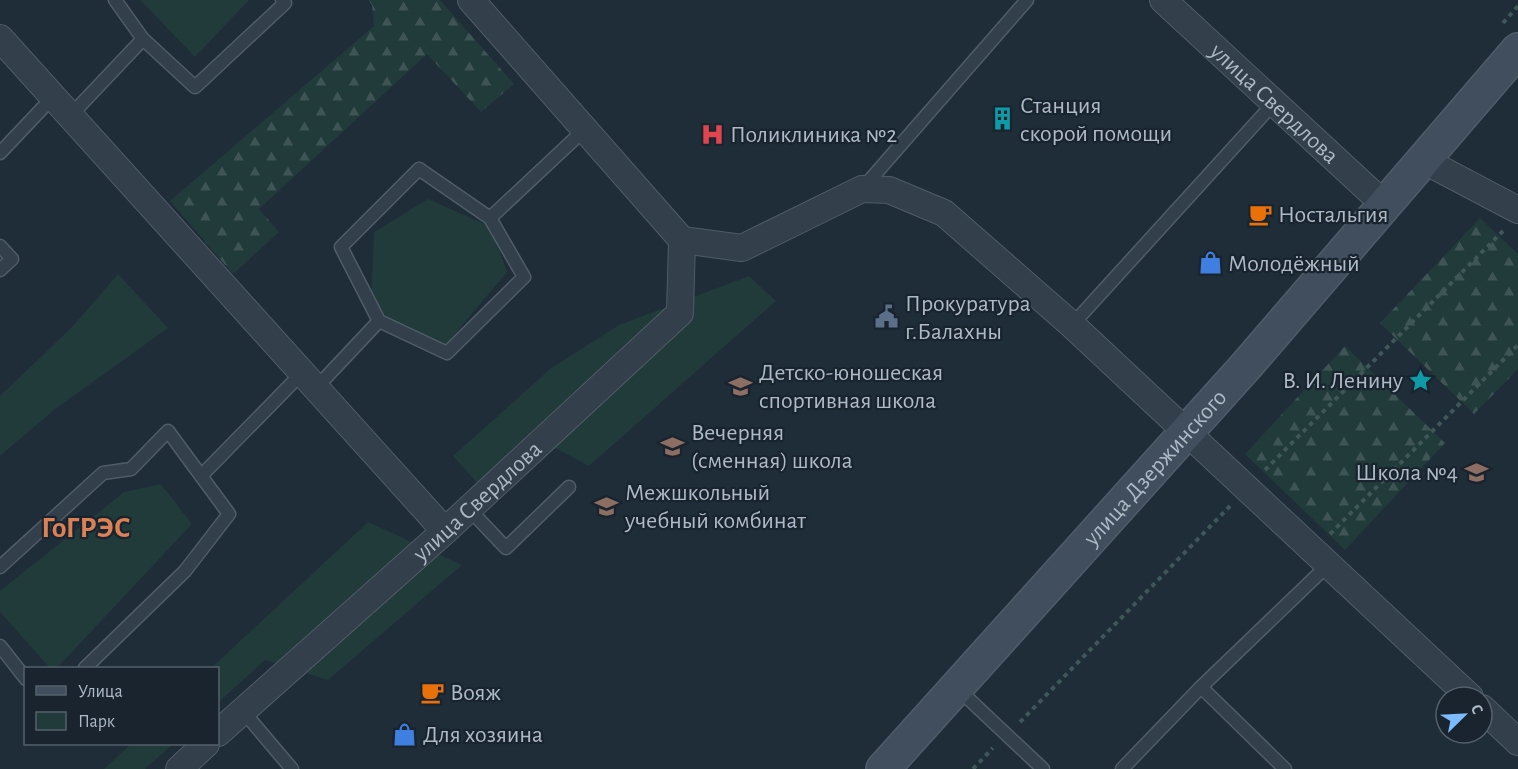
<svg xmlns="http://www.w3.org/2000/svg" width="1518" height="769" viewBox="0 0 1518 769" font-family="'Alegreya Sans',sans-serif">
<defs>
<pattern id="forest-firs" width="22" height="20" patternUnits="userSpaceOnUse" patternTransform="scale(1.5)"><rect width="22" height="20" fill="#213a3a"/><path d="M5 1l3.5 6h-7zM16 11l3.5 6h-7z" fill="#3f5455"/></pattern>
</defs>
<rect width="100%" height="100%" fill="#1f2d39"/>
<path fill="url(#forest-firs)" d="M368,0H440L514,84L481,112L427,54L259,209L279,232L233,274L170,201L374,26L372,5Z
M1480,218L1518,254V369L1474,414L1380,323Z
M1345,346L1445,443L1345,550L1245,454Z"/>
<path fill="#213a3a" d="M140,0H249L195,57Z
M428,199L491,227L507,272L439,353L371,306L374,232Z
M118,274L168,328L54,410L0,456V396L73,326Z
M749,276L776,301L589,466L535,437L481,487L453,456L550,369L619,325Z
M161,484L192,524L57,668H50L0,612V591L124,492Z
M368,522L462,565L328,680L265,660L218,703V668H211Z
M131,744H173L145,769H104Z"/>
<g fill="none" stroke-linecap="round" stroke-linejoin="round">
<defs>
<path id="lane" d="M143,39L195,87L285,3L282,0
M70,116L143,39L115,0
M0,153L53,97
M863,188L1027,0
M0,246L12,259L0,270
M379,321L447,353L524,277L490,218
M1072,325L1274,103
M316,388L379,321L341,247L419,169L490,218L584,130
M201,476L302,373
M469,509L506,548L569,487
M0,567L103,473L131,469L168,431L229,514L185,571L85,668
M0,646L26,679
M956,687L1043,769
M1201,687L1285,769
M242,710L292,769
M1122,769L1201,687L1329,564"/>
<g id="street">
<path d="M471,0L682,240L742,248L862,189L889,190L944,213L1072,325L1470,697"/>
<path id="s1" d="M1163,0L1386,206"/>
<path d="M0,38L445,531"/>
<path d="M1423,160L1518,210"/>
<path d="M1482,708L1518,742"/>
<path id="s2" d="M218,733L445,531L680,313L682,240"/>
<path d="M179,769L206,744"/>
</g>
<g id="secondary">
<path id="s3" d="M883,769L1246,366L1518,50"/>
</g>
</defs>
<use href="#lane" stroke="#505c67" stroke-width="15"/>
<use href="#street" stroke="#505c67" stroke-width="28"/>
<use href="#secondary" stroke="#505c67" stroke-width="36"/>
<path stroke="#3f5757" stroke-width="4" stroke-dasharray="4.5 4.5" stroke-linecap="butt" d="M1503,23L1518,6
M1265,470L1503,231
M1330,534L1518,345
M1020,722L1230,506
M973,769L993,748"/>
<use href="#lane" stroke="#333f4a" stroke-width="12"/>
<use href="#street" stroke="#333f4a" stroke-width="26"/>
<use href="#secondary" stroke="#414e5d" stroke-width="33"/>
</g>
<defs>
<symbol id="building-bare" viewBox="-9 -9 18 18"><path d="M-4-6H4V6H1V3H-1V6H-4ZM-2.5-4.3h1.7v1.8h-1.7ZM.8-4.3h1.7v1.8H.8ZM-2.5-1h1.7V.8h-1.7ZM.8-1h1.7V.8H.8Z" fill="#0f9aa8" stroke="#19242e" stroke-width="2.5" paint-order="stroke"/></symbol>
<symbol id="hospital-bare" viewBox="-9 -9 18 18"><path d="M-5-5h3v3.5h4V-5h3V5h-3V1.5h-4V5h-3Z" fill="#e0444e" stroke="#19242e" stroke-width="2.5" paint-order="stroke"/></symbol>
<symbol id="cafe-bare" viewBox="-9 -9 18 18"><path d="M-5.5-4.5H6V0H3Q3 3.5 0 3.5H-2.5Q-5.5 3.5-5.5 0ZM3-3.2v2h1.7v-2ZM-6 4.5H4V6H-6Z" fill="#e8710a" stroke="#19242e" stroke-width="2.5" paint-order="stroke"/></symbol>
<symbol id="shop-bare" viewBox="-9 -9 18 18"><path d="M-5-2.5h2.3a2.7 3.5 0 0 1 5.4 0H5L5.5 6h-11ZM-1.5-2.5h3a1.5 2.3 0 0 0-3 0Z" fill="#3f7fe0" stroke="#19242e" stroke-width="2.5" paint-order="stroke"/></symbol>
<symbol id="civic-bare" viewBox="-9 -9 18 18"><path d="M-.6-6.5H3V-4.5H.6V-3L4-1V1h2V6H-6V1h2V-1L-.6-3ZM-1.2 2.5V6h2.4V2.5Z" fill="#5c6f8a" stroke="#19242e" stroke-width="2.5" paint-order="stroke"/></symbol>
<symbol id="sight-bare" viewBox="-9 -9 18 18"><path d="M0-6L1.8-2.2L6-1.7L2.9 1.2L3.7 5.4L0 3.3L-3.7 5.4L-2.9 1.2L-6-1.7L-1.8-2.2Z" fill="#0f9aa8" stroke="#19242e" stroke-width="2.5" paint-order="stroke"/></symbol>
<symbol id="school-bare" viewBox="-9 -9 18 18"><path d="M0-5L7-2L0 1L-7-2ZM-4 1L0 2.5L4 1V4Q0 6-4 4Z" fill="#8d6e63" stroke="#19242e" stroke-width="2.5" paint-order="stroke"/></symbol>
</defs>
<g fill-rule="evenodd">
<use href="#building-bare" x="986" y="102" width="33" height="33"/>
<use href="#hospital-bare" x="696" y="118" width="33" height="33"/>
<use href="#cafe-bare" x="1244" y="198" width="33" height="33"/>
<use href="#shop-bare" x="1194" y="246" width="33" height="33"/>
<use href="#civic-bare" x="870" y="300" width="33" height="33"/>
<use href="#sight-bare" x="1404" y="364" width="33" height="33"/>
<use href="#school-bare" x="724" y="370" width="33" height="33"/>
<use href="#school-bare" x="656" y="430" width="33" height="33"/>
<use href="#school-bare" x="1460" y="456" width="33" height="33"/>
<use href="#school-bare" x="590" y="490" width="33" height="33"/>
<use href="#cafe-bare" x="416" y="676" width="33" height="33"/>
<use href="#shop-bare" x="388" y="718" width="33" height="33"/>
</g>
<g text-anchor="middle" stroke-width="4.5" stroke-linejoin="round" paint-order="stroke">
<g font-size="24" fill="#adb9c6" stroke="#19242e">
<text dy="8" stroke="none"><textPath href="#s1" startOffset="152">улица Свердлова</textPath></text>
<text dy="8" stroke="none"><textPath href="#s3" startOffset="406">улица Дзержинского</textPath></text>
<text dy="8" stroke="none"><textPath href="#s2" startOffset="348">улица Свердлова</textPath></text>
</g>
<g font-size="24" fill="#adb9c6" stroke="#19242e" text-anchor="start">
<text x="1020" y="113">Станция<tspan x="1020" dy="28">скорой помощи</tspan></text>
<text x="730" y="142">Поликлиника №2</text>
<text x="1278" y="222">Ностальгия</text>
<text x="1228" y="271">Молодёжный</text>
<text x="905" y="311">Прокуратура<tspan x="905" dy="28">г.Балахны</tspan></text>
<text x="759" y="380">Детско-юношеская<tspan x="759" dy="28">спортивная школа</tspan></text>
<text x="1403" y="388" text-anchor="end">В. И. Ленину</text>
<text x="691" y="440">Вечерняя<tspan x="691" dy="28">(сменная) школа</tspan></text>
<text x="1458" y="480" text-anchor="end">Школа №4</text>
<text x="625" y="500">Межшкольный<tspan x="625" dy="28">учебный комбинат</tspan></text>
<text x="450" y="700">Вояж</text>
<text x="423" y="742">Для хозяина</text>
</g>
<g font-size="30" font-weight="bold" fill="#da8155" stroke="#19242e">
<text x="86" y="537">ГоГРЭС</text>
</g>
</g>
<rect x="24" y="667" width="195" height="78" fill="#19242e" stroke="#54606b" stroke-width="1.5"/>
<rect x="36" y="686" width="30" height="9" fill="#414e5d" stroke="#54606b" stroke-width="1.5"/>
<text x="78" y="697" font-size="18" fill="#adb9c6">Улица</text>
<rect x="36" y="712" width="30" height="18" fill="#213a3a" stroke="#54606b" stroke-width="1.5"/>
<text x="78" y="727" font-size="18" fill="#adb9c6">Парк</text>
<g transform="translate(1464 715) rotate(66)"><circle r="28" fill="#19242e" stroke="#54606b" stroke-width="1.5"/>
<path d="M0-4.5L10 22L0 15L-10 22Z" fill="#7bbbfe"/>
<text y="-9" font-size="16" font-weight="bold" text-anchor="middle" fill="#adb9c6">С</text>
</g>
</svg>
